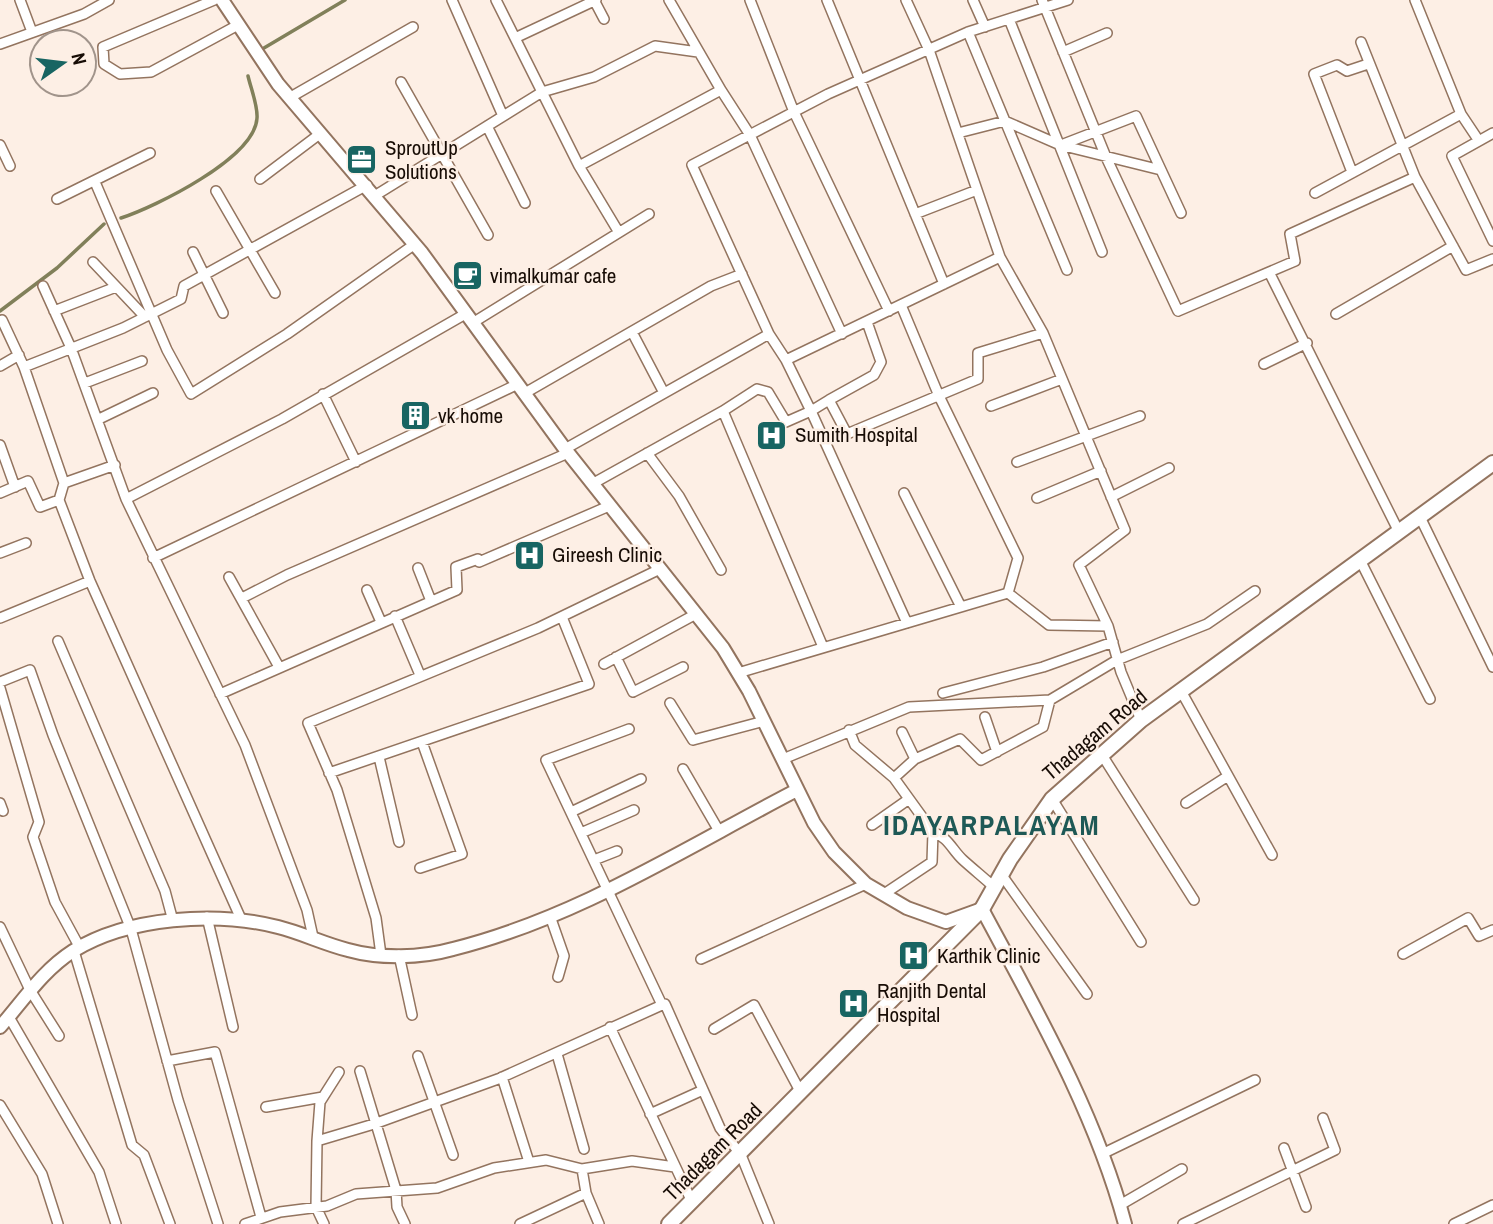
<svg xmlns="http://www.w3.org/2000/svg" width="1493" height="1224" viewBox="0 0 1493 1224" font-family="'Archivo Narrow',sans-serif">
<rect width="100%" height="100%" fill="#fdefe5"/>
<g fill="none" stroke-linecap="round" stroke-linejoin="round">
<path stroke="#81805a" stroke-width="3.5" d="M264,48L345,0
M121,218C155,207 255,158 257,118C258,106 251,89 248,76
M0,311L57,268L104,224"/>
<defs>
<path id="street" d="M20,0L32,32
M214,0L103,47L104,64L120,74L151,72L238,25
M452,0L503,116
M496,0L542,92L594,77L655,46L698,52
M594,0L604,19
M669,0L721,90
M750,0L794,112L889,311
M827,0L944,284
M973,0L985,27
M1042,0L1106,157L1178,311L1295,261L1290,234L1415,177L1466,270L1493,259
M1415,0L1461,114L1479,141
M1009,19L1102,252
M968,32L1067,270
M515,38L596,0
M1361,42L1415,177
M0,44L84,14L109,0
M1063,52L1107,33
M401,82L488,235
M289,98L413,27
M487,126L525,203
M958,133L1005,121L1060,145L1161,170
M1493,133L1452,156L1493,241
M0,145L10,166
M1061,145L1136,116L1181,213
M579,166L618,231
M1352,172L1314,74L1337,65L1347,71L1368,64
M260,179L321,133
M95,182L167,350L191,394L287,334L415,244
M216,191L275,293
M1315,193L1461,114
M376,195L542,92L579,166L721,90L750,135L842,334
M57,199L150,153
M915,214L977,190
M193,252L223,313
M93,262L145,317
M1270,274L1399,532
M43,286L71,348L126,499L245,745L307,910L313,937
M901,305L939,396L1018,558L1008,593
M54,311L116,287
M1336,314L1453,246
M2,320L24,367L64,483L59,500L90,581L241,919
M474,322L649,214
M632,332L664,393
M1043,333L1125,530L1079,565L1108,626L1121,672L1141,720
M769,334L786,360L1000,257L929,50L906,0
M786,360L811,411L829,400L847,434L978,379V353L1043,333L1000,257
M1264,364L1307,343
M0,366L19,355
M24,367L123,328L181,299L184,286L367,185
M85,383L142,361
M525,393L711,286L742,274
M323,394L356,462
M829,400L874,375L881,362L867,322
M991,406L1062,379
M723,411L757,389L768,392L786,422L811,411L907,623
M99,419L153,393
M0,445L15,487
M565,449L769,334L692,165L828,94L968,32L1068,0
M647,453L679,496L721,570
M1017,462L1140,416
M64,483L115,465
M592,484L723,411L823,647
M0,493L28,481L40,507L59,500
M904,493L961,607
M1111,497L1169,468
M1037,498L1101,471
M126,499L282,419L467,313
M1420,517L1493,667
M0,553L26,543
M153,558L518,384
M1360,560L1430,699
M418,568L431,601
M229,577L279,667
M367,590L381,622
M242,598L287,575L568,453
M395,616L420,675
M0,618L90,581
M58,641L165,891L173,921
M616,657L633,692L683,667
M604,664L696,614
M738,673L1008,593L1049,625L1108,626
M0,682L30,670L53,735L131,929L178,1100L218,1224
M0,688L39,822L33,837L55,902L80,948
M1181,691L1272,855
M943,693L1043,667L1113,642
M220,694L457,590L456,567L478,559L479,562L609,506
M670,703L693,740L764,721
M985,717L997,752
M849,730L855,745L894,778L933,832L932,862L884,894
M902,732L915,759
M1102,755L1194,900
M379,757L399,842
M783,759L909,707L1050,700
M683,769L719,831
M329,773L589,684L562,617
M894,778L915,759L960,739L981,760L1043,727L1050,700L1117,660L1207,624L1255,591
M1052,799L1141,942
M0,803L3,811
M1186,803L1228,776
M571,812L641,779
M872,825L909,799
M933,832C949,838 952,850 963,860C973,869 984,878 994,887
M581,833L634,810
M594,860L617,851
M420,868L462,854L422,742
M1001,874L1087,994
M550,916L564,956L558,977
M207,917L233,1027
M0,927L30,990L59,1036
M74,951L132,1145L144,1155L170,1224
M1403,954L1468,918L1479,936L1493,930
M381,955L376,918L337,790L308,723L538,628L660,569
M399,955L412,1015
M701,959L866,884
M662,1005L665,1004L720,1128L741,1155L769,1224
M9,1017L99,1172L116,1224
M610,1027L692,1202
M714,1029L754,1005L801,1093
M557,1054L584,1149
M418,1056L453,1155
M167,1061L215,1052L261,1217
M360,1071L396,1190L397,1207L405,1224
M502,1077L529,1162
M0,1105L42,1174L58,1224
M266,1107L323,1097
M650,1114L703,1090
M317,1141L320,1102L339,1072
M1284,1148L1306,1207
M1102,1154L1255,1080
M582,1169L586,1193L599,1224
M1120,1205L1182,1169
M245,1224L280,1212L327,1206L356,1194L437,1188L494,1168L546,1160L582,1169L632,1161L675,1167
M324,1224L316,1207L317,1141L374,1124L498,1079L662,1005L546,760L629,729
M520,1224L586,1193
M1183,1224L1335,1150L1323,1118
M1454,1224L1493,1205"/>
<path id="secondary" d="M222,0L278,84L422,253L565,449L723,648L749,691L814,823L834,852L866,884L907,908L946,922L982,909C1036,1010 1095,1112 1125,1224
M0,1027C23,1001 42,971 73,951C128,917 216,911 278,927C302,933 324,944 348,950C380,959 421,958 453,949C577,918 685,848 797,790"/>
<path id="primary" d="M669,1224L982,909L1010,859L1052,799L1141,720L1493,463"/>
</defs>
<use href="#street" stroke="#93745f" stroke-width="12"/>
<use href="#secondary" stroke="#93745f" stroke-width="16"/>
<use href="#primary" stroke="#93745f" stroke-width="18"/>
<use href="#street" stroke="#fff" stroke-width="9"/>
<use href="#secondary" stroke="#fff" stroke-width="12"/>
<use href="#primary" stroke="#fff" stroke-width="14"/>
</g>
<defs>
<symbol id="office-square" viewBox="-11 -11 22 22"><rect x="-9" y="-9" width="18" height="18" rx="4" fill="#186562" stroke="#fdefe5"/><path d="M-6-3h4V-5.5h4V-3h4V5H-6ZM-1-4.5V-3h2v-1.5ZM-6 0V1H6V0Z" fill="#fff"/></symbol>
<symbol id="cafe-square" viewBox="-11 -11 22 22"><rect x="-9" y="-9" width="18" height="18" rx="4" fill="#186562" stroke="#fdefe5"/><path d="M-5.5-4.5H6V0H3Q3 3.5 0 3.5H-2.5Q-5.5 3.5-5.5 0ZM3-3.2v2h1.7v-2ZM-6 4.5H4V6H-6Z" fill="#fff"/></symbol>
<symbol id="building-square" viewBox="-11 -11 22 22"><rect x="-9" y="-9" width="18" height="18" rx="4" fill="#186562" stroke="#fdefe5"/><path d="M-4-6H4V6H1V3H-1V6H-4ZM-2.5-4.3h1.7v1.8h-1.7ZM.8-4.3h1.7v1.8H.8ZM-2.5-1h1.7V.8h-1.7ZM.8-1h1.7V.8H.8Z" fill="#fff"/></symbol>
<symbol id="hospital-square" viewBox="-11 -11 22 22"><rect x="-9" y="-9" width="18" height="18" rx="4" fill="#186562" stroke="#fdefe5"/><path d="M-5-5h3v3.5h4V-5h3V5h-3V1.5h-4V5h-3Z" fill="#fff"/></symbol>
</defs>
<g fill-rule="evenodd">
<use href="#office-square" x="344" y="142" width="35" height="35"/>
<use href="#cafe-square" x="450" y="258" width="35" height="35"/>
<use href="#building-square" x="398" y="398" width="35" height="35"/>
<use href="#hospital-square" x="754" y="418" width="35" height="35"/>
<use href="#hospital-square" x="512" y="538" width="35" height="35"/>
<use href="#hospital-square" x="896" y="938" width="35" height="35"/>
<use href="#hospital-square" x="836" y="986" width="35" height="35"/>
</g>
<g text-anchor="middle" stroke-width="5" stroke-linejoin="round" paint-order="stroke">
<g font-size="21" fill="#170c05" stroke="#fdefe5" text-anchor="start">
<text x="385" y="155">SproutUp<tspan x="385" dy="24">Solutions</tspan></text>
<text x="490" y="283">vimalkumar cafe</text>
<text x="438" y="423">vk home</text>
<text x="795" y="442">Sumith Hospital</text>
<text x="552" y="562">Gireesh Clinic</text>
<text x="937" y="963">Karthik Clinic</text>
<text x="877" y="998">Ranjith Dental<tspan x="877" dy="24">Hospital</tspan></text>
</g>
<g font-size="21" fill="#170c05" stroke="#fdefe5">
<text transform="translate(1095 735) rotate(-40)" y="7">Thadagam Road</text>
<text transform="translate(713 1152) rotate(-45)" y="7">Thadagam Road</text>
</g>
<g font-size="28" font-weight="bold" letter-spacing="2" fill="#1e5956" stroke="#fdefe5">
<text x="992" y="835">IDAYARPALAYAM</text>
</g>
</g>
<g transform="translate(63 63) rotate(76)"><circle r="33" fill="#fdefe5" stroke="#a1948b" stroke-width="2"/>
<path d="M0-5L12 26L0 18L-12 26Z" fill="#186562"/>
<text y="-10" font-size="19" font-weight="bold" text-anchor="middle" fill="#170c05">N</text>
</g>
</svg>
